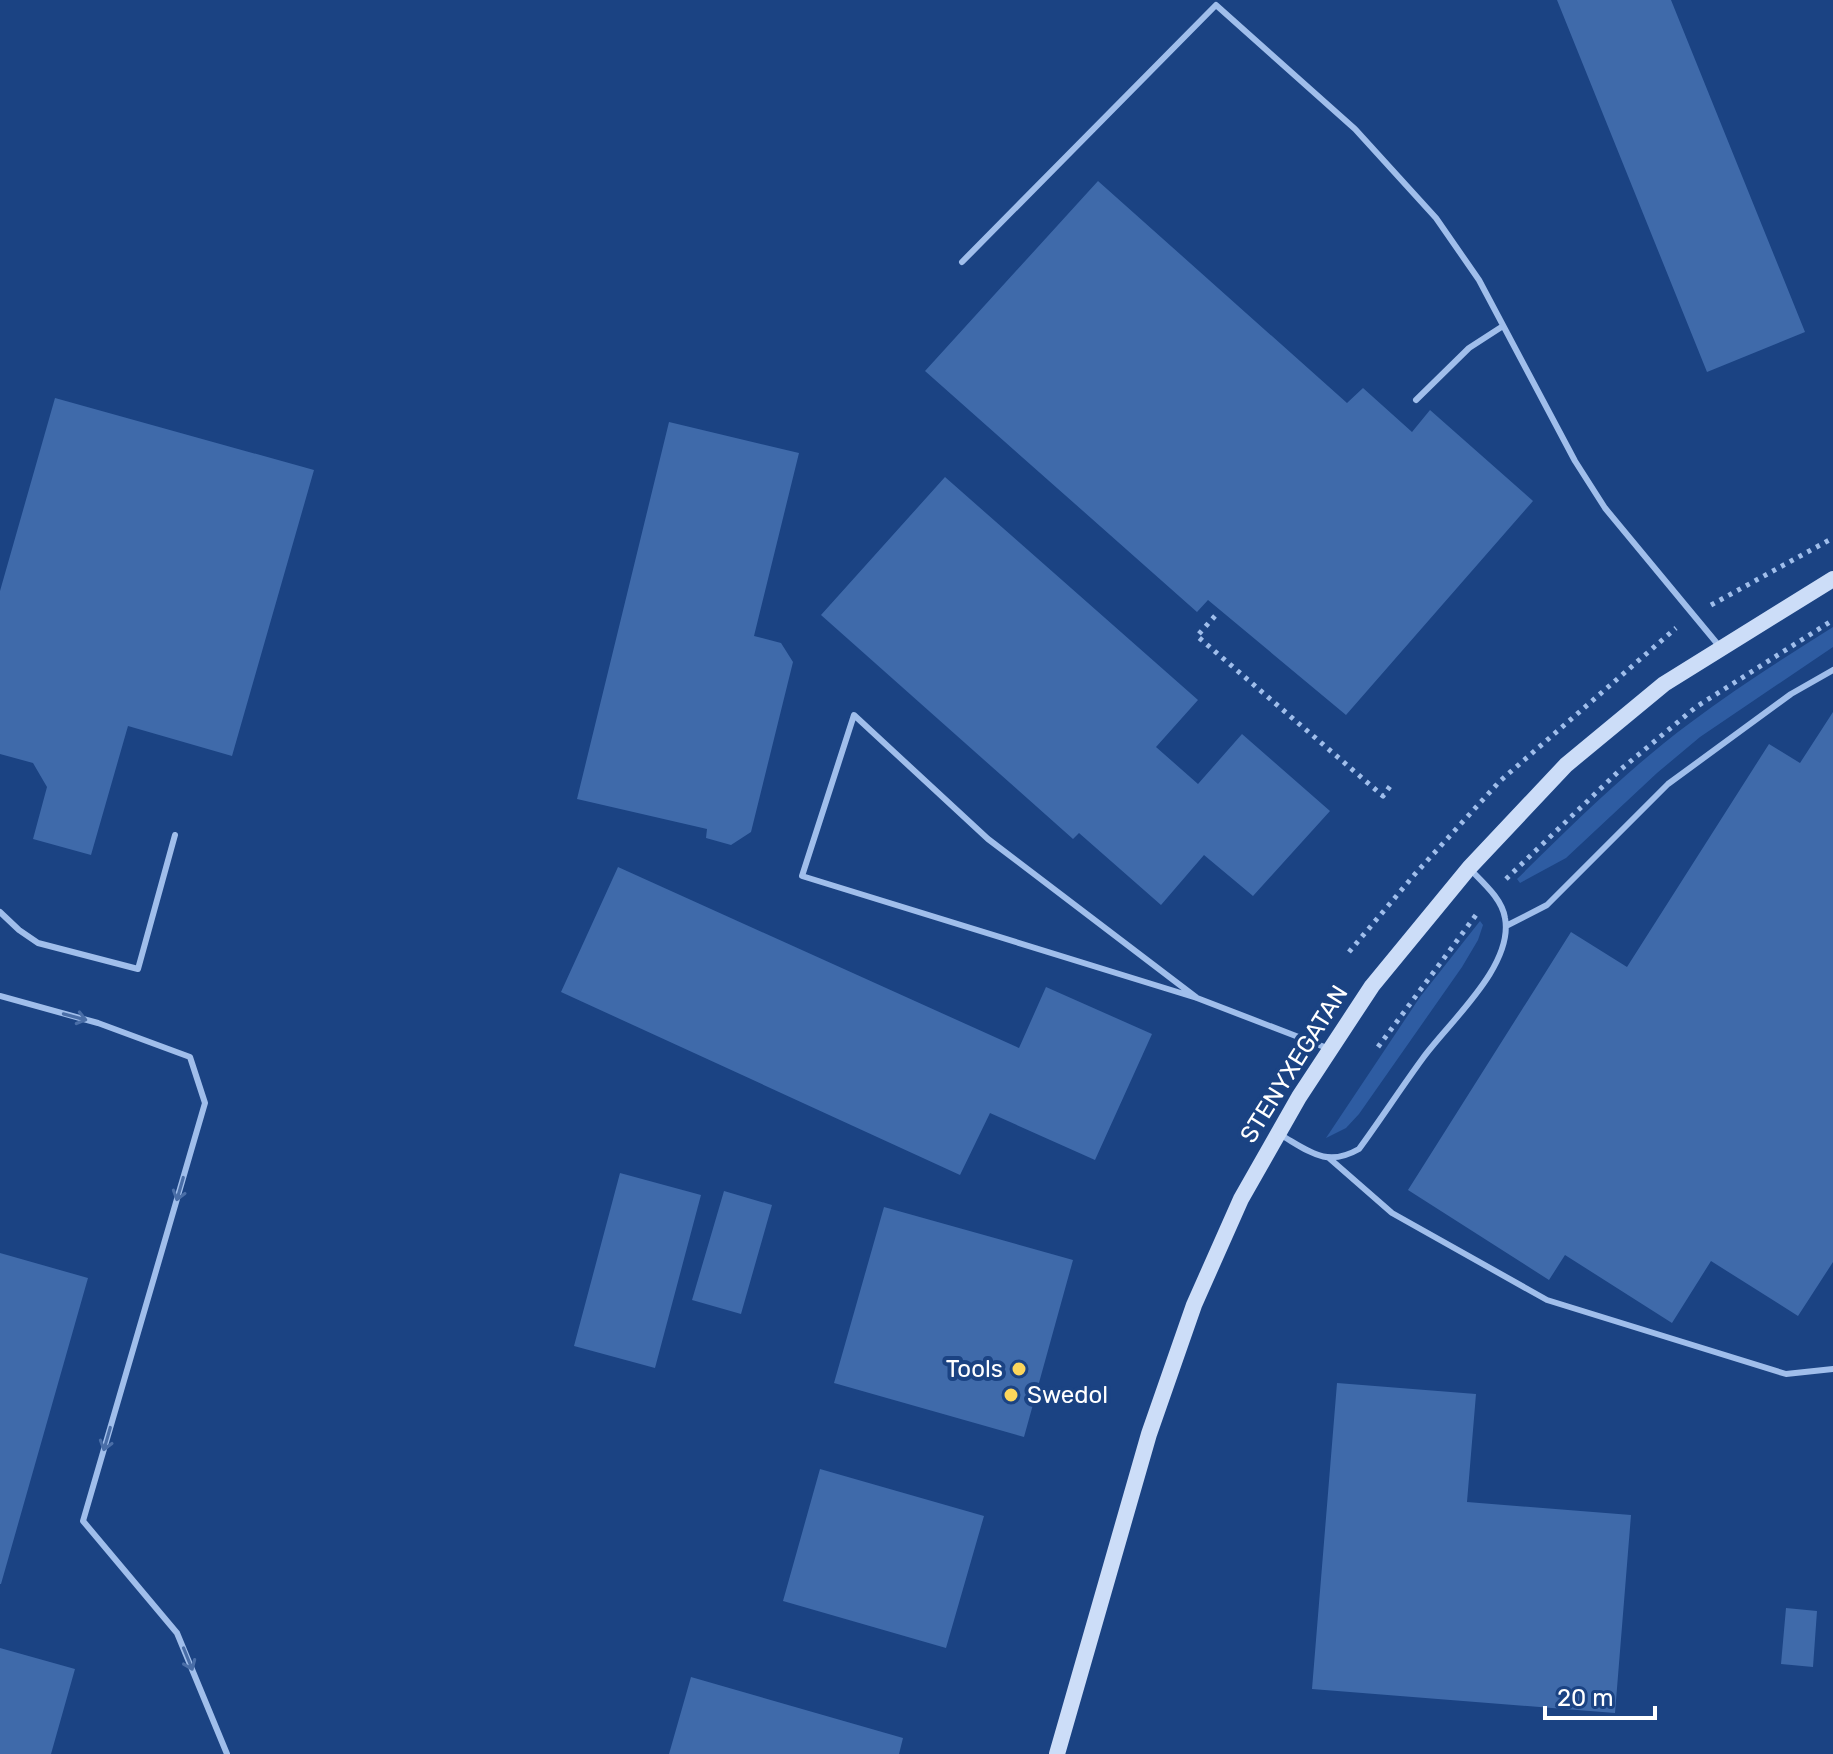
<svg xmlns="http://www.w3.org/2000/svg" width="1833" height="1754" viewBox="0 0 1833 1754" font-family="Rubik,sans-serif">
<rect width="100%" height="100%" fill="#1b4383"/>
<path fill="#2e5ca2" d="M1833,627V647L1700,737L1657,773L1566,858L1520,883L1517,879C1572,825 1628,769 1690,723C1736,688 1784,658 1833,627Z
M1480,921L1483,925L1478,940L1462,967L1359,1114L1346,1128L1326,1138L1420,997Z"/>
<path fill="#3f6aaa" d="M1557,0H1671L1805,332L1707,372Z
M1098,181L1347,403L1363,388L1412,432L1430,410L1533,501L1346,715L1208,600L1197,612L925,371Z
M55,398L314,470L232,756L128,726L91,855L33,839L47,787L33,763L0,754V591Z
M669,422L799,453L754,636L781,643L793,662L751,832L731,845L706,838L707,829L577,799Z
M945,477L1198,700L1156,747L1198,784L1242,734L1330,811L1253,896L1204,855L1161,905L1079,833L1073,839L821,615Z
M1833,712V1262L1798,1316L1711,1261L1672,1323L1565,1255L1549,1280L1408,1190L1571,932L1627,967L1769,744L1800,763Z
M618,867L1019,1048L1046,987L1152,1034L1095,1160L990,1113L960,1175L561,992Z
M620,1173L701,1195L655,1368L574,1346Z
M724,1191L772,1205L741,1314L692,1300Z
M884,1207L1073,1260L1024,1437L834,1383Z
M0,1253L88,1278L1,1584H0Z
M1337,1383L1476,1394L1467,1502L1631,1515L1615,1713L1312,1689Z
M820,1469L984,1516L946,1648L783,1601Z
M1786,1608L1817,1611L1813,1667L1781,1664Z
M0,1648L75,1669L51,1754H0Z
M691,1677L903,1738L899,1754H669Z"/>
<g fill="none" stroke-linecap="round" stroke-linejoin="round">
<path stroke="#a0beeb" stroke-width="5" stroke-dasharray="4 6" stroke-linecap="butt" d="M1711,605L1833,538
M1215,616L1197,636L1383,796L1393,782
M1506,879L1620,770L1696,707L1833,620
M1349,952L1415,874L1500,781L1676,628
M1378,1047L1479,911"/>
<path stroke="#a0beeb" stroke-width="6" d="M962,262L1216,5L1355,129L1436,218L1479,280L1575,461L1605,508L1720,647
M1416,400L1469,348L1503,326
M0,912L19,930L38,943L138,969L175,835
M1506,926L1547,905L1668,784L1791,694L1833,670
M0,996L98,1023L190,1057L205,1103L83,1521L177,1633L227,1754
M1197,998L802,876L854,715L988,839L1197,998L1327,1048
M1279,1134C1309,1151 1326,1168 1359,1149C1381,1119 1401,1088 1423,1058C1449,1022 1514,966 1505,918C1502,898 1482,882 1469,868
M1329,1158L1392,1213L1547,1300L1786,1374L1833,1369"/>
<path stroke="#ccddf8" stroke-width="16" d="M1057,1754L1149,1434L1194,1305L1241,1199L1299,1097L1372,986L1469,868L1566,765L1664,684L1833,579"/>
</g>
<defs><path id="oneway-shaft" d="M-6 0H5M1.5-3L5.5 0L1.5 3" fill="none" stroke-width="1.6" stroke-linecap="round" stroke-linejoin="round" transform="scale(2)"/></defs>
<g stroke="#4a6ea7">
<use href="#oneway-shaft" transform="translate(75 1017) rotate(15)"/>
<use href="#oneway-shaft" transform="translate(180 1189) rotate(106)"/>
<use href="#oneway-shaft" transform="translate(107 1439) rotate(106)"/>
<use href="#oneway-shaft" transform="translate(188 1659) rotate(68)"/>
</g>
<g fill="#fcd65c" stroke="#1b4383" stroke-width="3">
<circle cx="1019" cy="1369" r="8"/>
<circle cx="1011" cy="1395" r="8"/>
</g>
<g text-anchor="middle" stroke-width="8" stroke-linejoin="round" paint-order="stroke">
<g font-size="24" fill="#fff" stroke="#1b4383">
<text transform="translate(1294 1064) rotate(-58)" y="8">STENYXEGATAN</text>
</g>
<g font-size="24" fill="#fff" stroke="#1b4383" text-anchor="end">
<text x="1003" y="1377">Tools</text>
<text x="1027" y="1403" text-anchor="start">Swedol</text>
</g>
</g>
<path d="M1545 1706v12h110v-12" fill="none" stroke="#ffffff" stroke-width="4"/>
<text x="1557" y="1706" font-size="24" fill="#ffffff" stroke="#1b4383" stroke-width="6" paint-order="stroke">20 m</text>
</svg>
